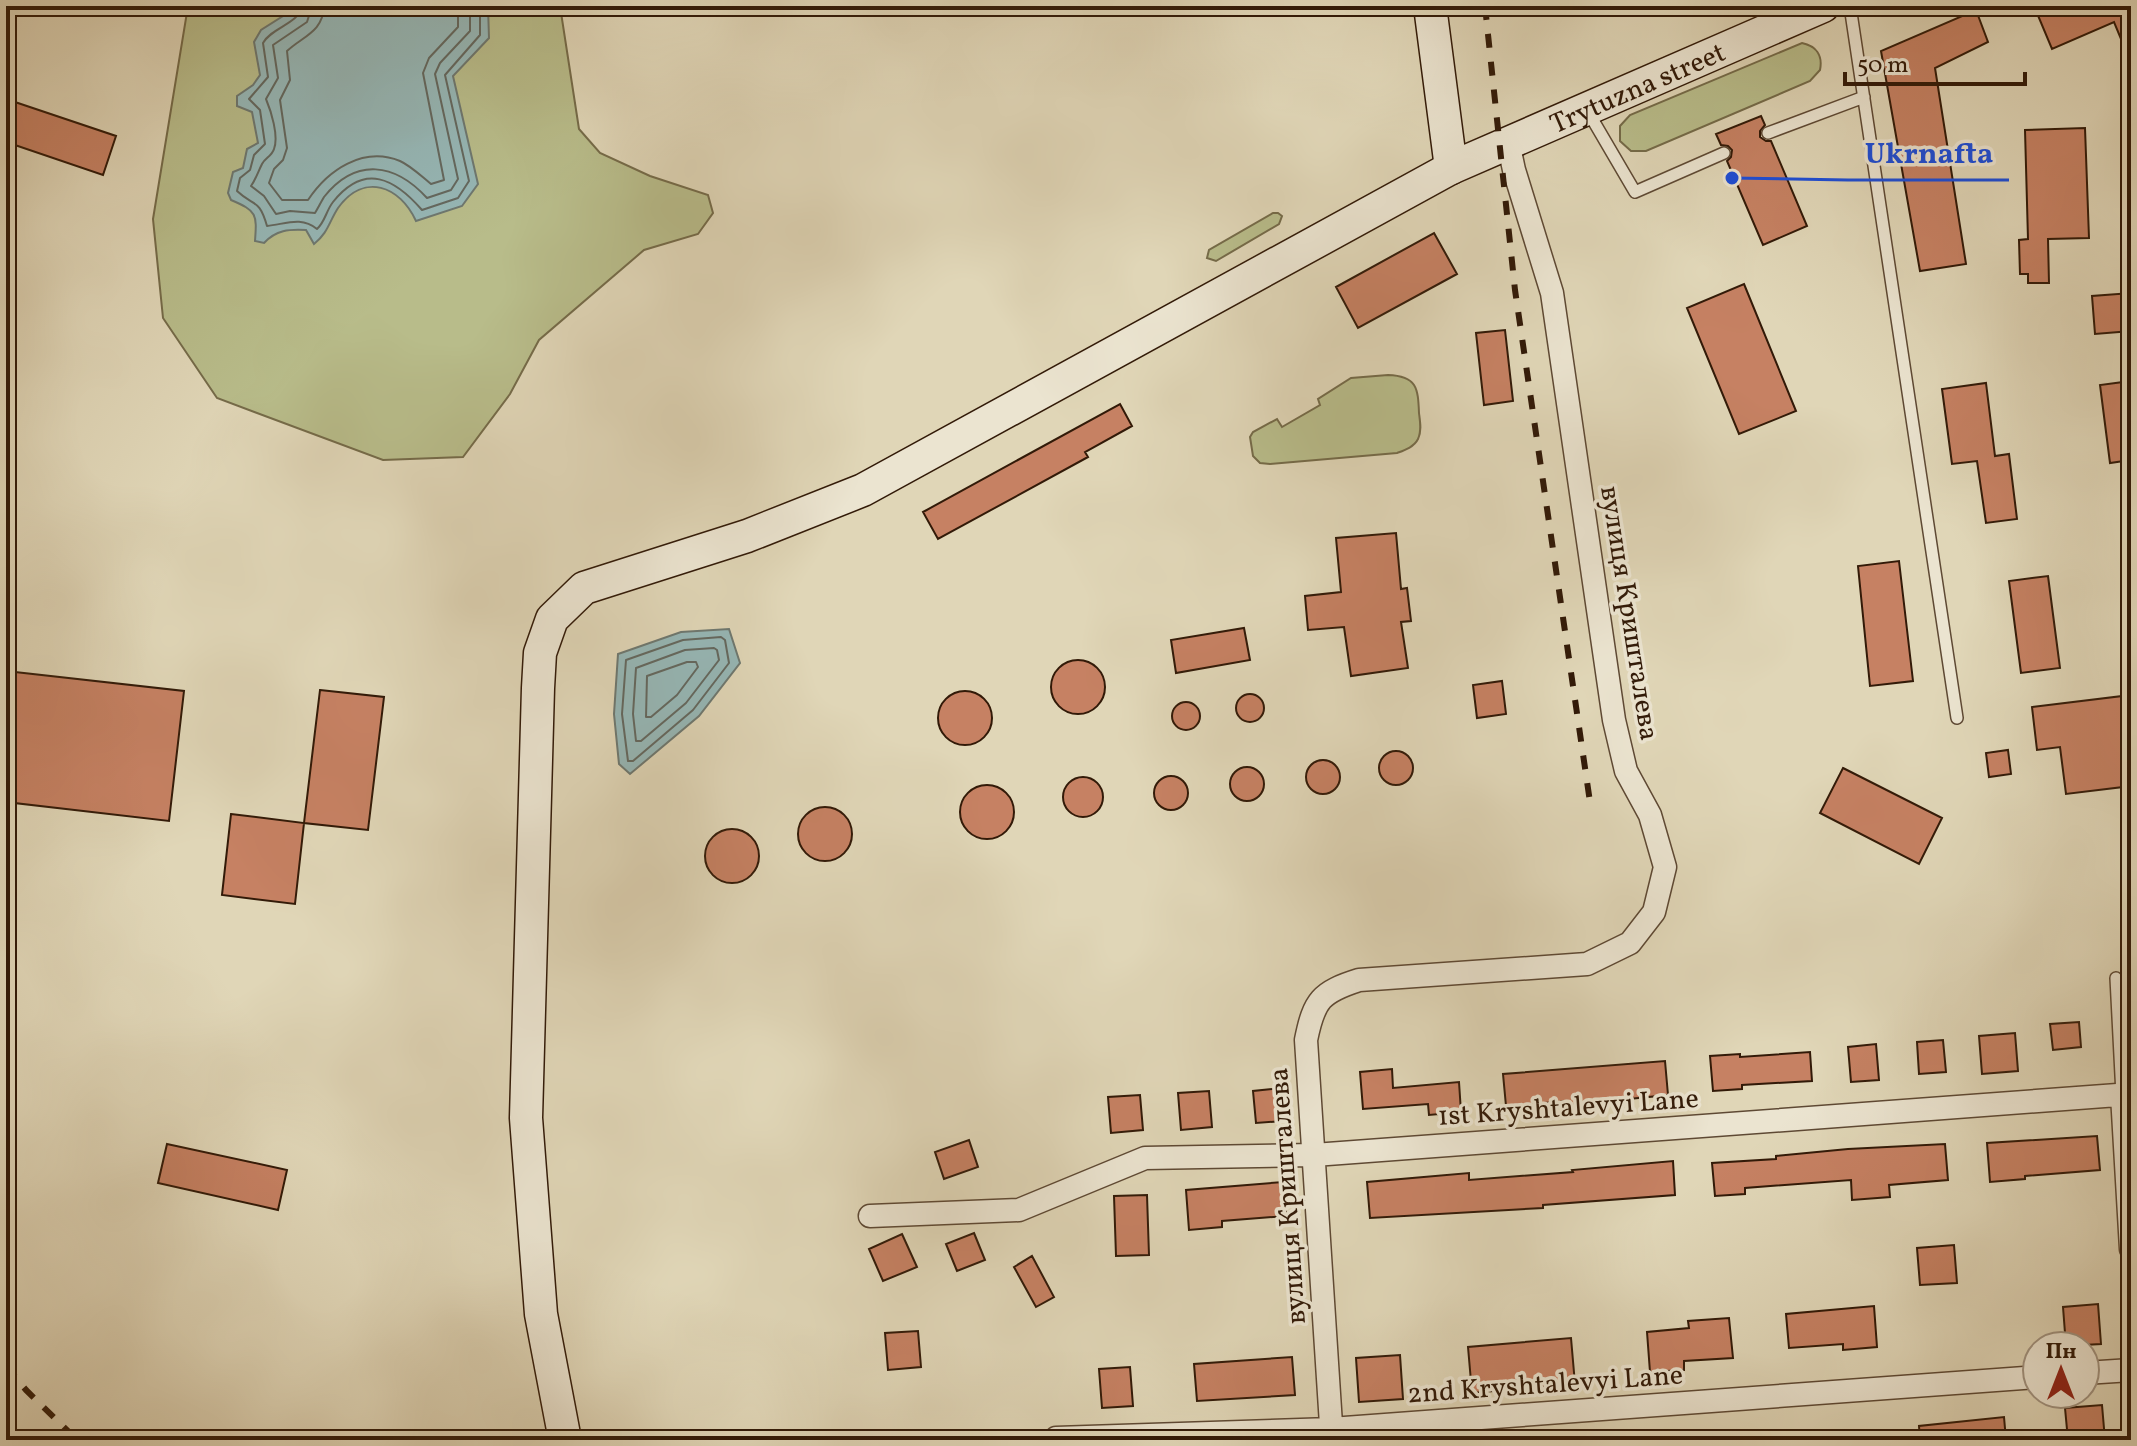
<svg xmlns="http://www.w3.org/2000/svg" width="2137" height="1446" viewBox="0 0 2137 1446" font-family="Vollkorn,serif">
<rect width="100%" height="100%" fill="#e0d6b7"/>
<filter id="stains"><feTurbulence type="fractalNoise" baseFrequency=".0025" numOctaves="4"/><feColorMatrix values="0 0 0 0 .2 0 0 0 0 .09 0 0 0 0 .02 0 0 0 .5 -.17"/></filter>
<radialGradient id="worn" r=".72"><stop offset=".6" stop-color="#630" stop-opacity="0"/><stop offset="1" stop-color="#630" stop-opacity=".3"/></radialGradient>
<path fill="#b8bc8a" stroke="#756b49" stroke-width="2" d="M188,6H560L579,129L600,153L650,176L708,195L713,213L698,234L644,250L539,340L510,394L463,457L383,460L217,398L163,318L153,219Z
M1802,43C1816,46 1823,55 1820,70L1810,81L1646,151H1631L1620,141V126L1630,115Z
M1273,213H1278L1282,216L1279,224L1216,261L1207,258L1209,250Z
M1388,375C1417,376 1418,388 1419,413C1420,421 1422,431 1418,439C1414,447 1405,450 1397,453L1270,464L1260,463L1253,456L1250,437L1253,432L1277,419L1282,427L1320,405L1318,399L1351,378Z"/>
<path fill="#96b7b6" stroke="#6e7870" stroke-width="2" d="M299,6H438L441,10L449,6H488L489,38L453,76L478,184L462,206L416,221C400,186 364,172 338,208C329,222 328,233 314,244L306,230C289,229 276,230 264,243L255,241C257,214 257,211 231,200L228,193L233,172L243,168L247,149L258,143L252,112L237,106V96L253,85L260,75L254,42L261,30Z
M729,629L740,663L699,716L630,774L619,764L614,714L618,654L681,632Z"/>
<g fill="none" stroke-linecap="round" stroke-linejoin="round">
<path stroke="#64685f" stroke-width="2" d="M302,6C299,24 272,27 263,43L268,77L249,99L260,110L265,144L254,155L250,170L240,178L237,191C254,207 259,198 267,226C286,224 301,216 317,229C325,222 326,211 333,202C365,162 395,179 422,210L458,198L469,181L445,75L480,35V6
M312,6L307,22L273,45L278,78L266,99C271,111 279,136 274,149C272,156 265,158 262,164C258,172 256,179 251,186L264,196L276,214L290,211L315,213C318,208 321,202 324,197C356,157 395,163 427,198L451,190L458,179L435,74L440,63L470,31V6
M324,6C323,32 303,36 287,51L290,80L280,100L287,148L283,160L274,169L269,183L282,200H308C328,170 363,146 400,161C411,166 421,176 431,184L444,180L423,73L429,58L458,27V6
M721,637L725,640L729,663L693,710L633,761H628L622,714L626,660L683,640Z
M714,648L717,650L719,660L686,703L641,741H636L633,714L636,668L685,650Z
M687,662H696L698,667L677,695L651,717H646L647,676Z"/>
</g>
<path fill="#c68163" stroke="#321a08" stroke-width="2" d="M2034,6H2131V63L2114,22L2052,49Z
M1976,10L1988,42L1935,68L1966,264L1920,271L1881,51Z
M6,99L116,136L103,175L6,142Z
M1761,116L1765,125L1760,131V137L1766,141H1771L1807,226L1763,245L1727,161L1731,157L1732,150L1728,146L1721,145L1716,134Z
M2085,128L2089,238L2048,239L2049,283H2028V274H2020L2019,240L2028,239L2025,130Z
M1434,233L1457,274L1358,328L1336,287Z
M1744,284L1796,411L1739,434L1687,308Z
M2131,293V331L2095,334L2092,296Z
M1505,330L1513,401L1484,405L1476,333Z
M2131,381V460L2110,463L2100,385Z
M1986,383L1995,456L2009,454L2017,519L1986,523L1977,461L1952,464L1942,389Z
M1120,404L1132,426L1085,452L1088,457L938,539L923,512Z
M1396,533L1401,589L1407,588L1411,621L1401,622L1408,668L1351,676L1344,627L1308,630L1305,596L1341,592L1336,538Z
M1899,561L1913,681L1870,686L1858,566Z
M2048,576L2060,668L2021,673L2009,581Z
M1244,628L1250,660L1176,673L1171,640Z
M1051 687a27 27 0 1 1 54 0a27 27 0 1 1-54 0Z
M6,671L184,691L169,821L6,802Z
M1502,681L1506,714L1477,718L1473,685Z
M320,690L384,697L368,830L304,823Z
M938 718a27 27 0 1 1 54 0a27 27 0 1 1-54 0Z
M1236 708a14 14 0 1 1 28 0a14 14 0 1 1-28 0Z
M2131,695V786L2066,794L2060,747L2037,750L2032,707Z
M1172 716a14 14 0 1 1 28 0a14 14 0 1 1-28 0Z
M2008,750L2011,774L1989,777L1986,753Z
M1379 768a17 17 0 1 1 34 0a17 17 0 1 1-34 0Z
M1306 777a17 17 0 1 1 34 0a17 17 0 1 1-34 0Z
M1230 784a17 17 0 1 1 34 0a17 17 0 1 1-34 0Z
M1843,768L1942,818L1919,864L1820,813Z
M1154 793a17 17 0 1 1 34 0a17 17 0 1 1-34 0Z
M1063 797a20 20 0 1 1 40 0a20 20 0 1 1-40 0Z
M960 812a27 27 0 1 1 54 0a27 27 0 1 1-54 0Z
M798 834a27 27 0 1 1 54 0a27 27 0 1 1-54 0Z
M231,814L304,823L295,904L222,895Z
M705 856a27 27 0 1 1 54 0a27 27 0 1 1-54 0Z
M2079,1022L2081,1047L2053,1050L2050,1024Z
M2015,1033L2018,1071L1982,1074L1979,1036Z
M1943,1040L1946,1072L1919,1074L1917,1042Z
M1876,1044L1879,1080L1851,1082L1848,1047Z
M1810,1052L1812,1081L1742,1085V1089L1713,1091L1710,1056L1740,1054V1057Z
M1665,1061L1668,1095L1569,1105V1101L1506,1106L1503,1074Z
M1392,1069L1393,1088L1459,1082L1461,1112L1429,1115L1428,1104L1363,1109L1360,1072Z
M1282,1088L1284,1121L1256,1123L1253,1091Z
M1209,1091L1212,1127L1181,1130L1178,1093Z
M1140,1095L1143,1130L1111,1133L1108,1097Z
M2097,1136L2100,1170L2025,1176V1179L1990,1182L1987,1143Z
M969,1140L978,1167L944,1179L935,1152Z
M167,1144L287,1170L278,1210L158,1183Z
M1945,1144L1948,1180L1889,1185L1890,1197L1852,1200L1851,1180L1745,1188V1194L1715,1196L1712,1163L1776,1159V1156L1848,1149Z
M1673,1161L1675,1195L1543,1205V1208L1370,1218L1367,1182L1469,1173V1180L1573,1172L1572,1170Z
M1283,1182L1286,1216L1222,1221V1227L1189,1230L1186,1190Z
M1147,1195L1149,1255L1116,1256L1114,1196Z
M974,1233L985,1260L957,1271L946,1244Z
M902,1234L917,1267L883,1281L869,1249Z
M1954,1245L1957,1283L1920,1285L1917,1248Z
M1032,1256L1054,1297L1036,1307L1014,1267Z
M2098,1304L2101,1344L2066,1346L2063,1307Z
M1874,1306L1877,1347L1843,1350V1344L1789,1348L1786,1314Z
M1729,1318L1733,1358L1684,1361V1370L1650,1372L1647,1332L1689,1328L1688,1321Z
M918,1331L921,1367L888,1370L885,1333Z
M1571,1338L1575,1384L1472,1393L1468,1347Z
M1400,1355L1403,1399L1359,1402L1356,1358Z
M1292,1357L1295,1395L1197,1401L1194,1364Z
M1130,1367L1133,1406L1102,1408L1099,1369Z
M2102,1405L2105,1440H2068L2065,1408Z
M2004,1417L2006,1440H1920L1919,1426Z"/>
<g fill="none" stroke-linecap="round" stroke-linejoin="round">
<defs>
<path id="lane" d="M1850,6L1957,718
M1587,110L1635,192L1724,153
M1768,133L1864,97
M2116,978L2122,1095"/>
<path id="street" d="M2122,1095L2131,1249
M870,1216L1019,1210L1145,1158L1314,1155L2131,1094
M2085,1373L2131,1370
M1056,1438L1331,1429L2037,1377
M1332,1440L1306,1040C1314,1000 1321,992 1359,980L1587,964L1630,943L1654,912L1665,867L1650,815L1626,771L1614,720L1552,293L1514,170L1508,142"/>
<g id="secondary">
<path d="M1430,6L1451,168"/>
<path id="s1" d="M565,1440L541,1314L526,1118L538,688L540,653L552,619L584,588L747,536L863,490L1451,168L1823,6"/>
</g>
</defs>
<use href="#lane" stroke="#5e4934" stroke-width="14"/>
<use href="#street" stroke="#5e4934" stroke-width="25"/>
<use href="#secondary" stroke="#321a08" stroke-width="35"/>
<use href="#lane" stroke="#ebe4d0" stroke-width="11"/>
<use href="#street" stroke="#ebe4d0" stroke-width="22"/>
<use href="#secondary" stroke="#ebe4d0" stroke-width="32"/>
<path stroke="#321a08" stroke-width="6" stroke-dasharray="14 14" stroke-linecap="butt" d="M1485,6L1515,290L1590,802
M6,1366L26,1390L77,1440"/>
</g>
<g text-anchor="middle" stroke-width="7" stroke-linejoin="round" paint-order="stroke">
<g font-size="28" fill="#321a08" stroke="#ebe4d0">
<text dy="10" stroke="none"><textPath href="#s1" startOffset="2040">Trytuzna street</textPath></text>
<text transform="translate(1631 613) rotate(81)" y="10">вулиця Кришталева</text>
<text transform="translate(1568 1106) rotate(-4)" y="10">1st Kryshtalevyi Lane</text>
<text transform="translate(1286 1196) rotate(-94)" y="10">вулиця Кришталева</text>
<text transform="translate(1545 1383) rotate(-4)" y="10">2nd Kryshtalevyi Lane</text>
</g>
</g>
<path fill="none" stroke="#1d4ed8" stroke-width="3" d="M1732 178L1848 180H2009"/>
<circle fill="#1d4ed8" stroke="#ebe4d0" stroke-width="3" cx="1732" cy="178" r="8"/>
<g font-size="30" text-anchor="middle" font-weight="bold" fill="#1d4ed8" stroke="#ebe4d0" stroke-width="7" stroke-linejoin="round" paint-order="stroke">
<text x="1929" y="163">Ukrnafta</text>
</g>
<rect width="2137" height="1446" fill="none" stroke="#e0d6b7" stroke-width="32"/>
<rect x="8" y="8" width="2121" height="1430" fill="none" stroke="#321a08" stroke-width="4"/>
<rect x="16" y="16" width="2105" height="1414" fill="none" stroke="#321a08" stroke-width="2"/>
<g transform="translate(2061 1370)"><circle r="38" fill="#ebe4d0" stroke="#a19380" stroke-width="2"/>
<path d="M0-6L14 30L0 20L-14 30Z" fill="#8f2418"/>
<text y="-12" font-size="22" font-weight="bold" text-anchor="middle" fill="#321a08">Пн</text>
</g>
<path d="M1845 72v12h180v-12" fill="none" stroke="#321a08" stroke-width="4"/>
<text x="1857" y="72" font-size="24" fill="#321a08" stroke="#ebe4d0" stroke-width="6" paint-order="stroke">50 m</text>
<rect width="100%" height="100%" filter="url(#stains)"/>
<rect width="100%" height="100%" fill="url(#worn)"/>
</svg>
